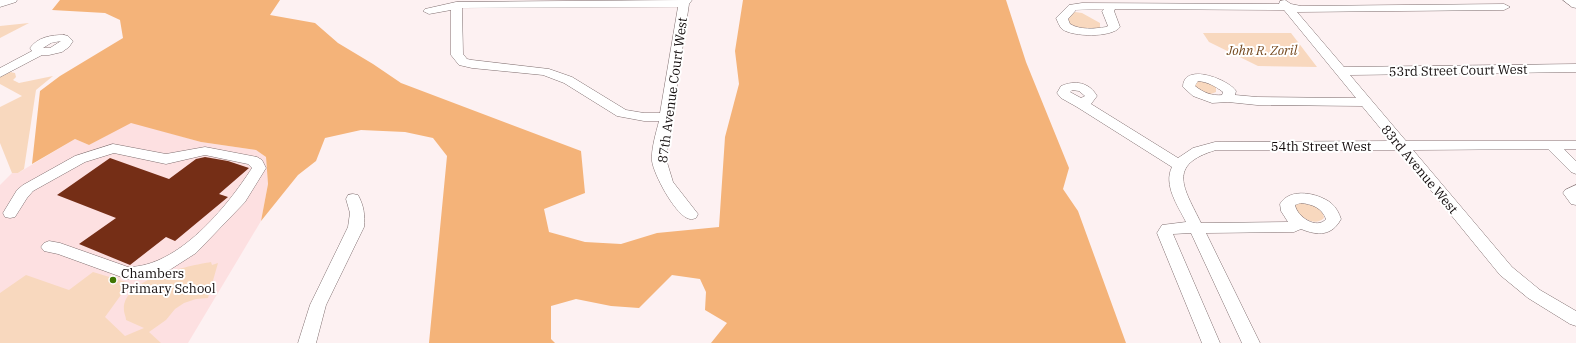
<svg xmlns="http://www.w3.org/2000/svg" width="1576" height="343" viewBox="0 0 1576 343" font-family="'IBM Plex Serif',serif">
<rect width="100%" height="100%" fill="#fdf1f2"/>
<path fill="#fde0e1" d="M131,122L201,142L256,150L266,157L268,184L261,221L188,343H0V185L12,173H18L75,139L89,145Z"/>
<path fill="#f8d8be" d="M1075,12L1082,13L1100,23V28H1078L1070,25C1067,18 1069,16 1075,12Z
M29,23L0,38V26Z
M1203,33H1291L1317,67L1258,66L1209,42Z
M10,72L15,73L16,77L13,80L19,83L53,76L36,90L24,169L18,173H12L0,143V107L22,96L0,84V77Z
M1201,80L1216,86V92L1211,94L1200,92L1193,84Z
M1301,202C1310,204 1323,206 1324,218C1316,226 1305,219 1297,214L1295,205Z
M211,262L212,265L218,263L208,298L196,299L184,303L175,309L166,320L149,332L161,343H0V293L26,275L69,290L93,272L126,282V288L105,317L125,336L144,328L126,320C126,317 124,313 124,311C121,278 189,266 211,262Z"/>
<path fill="#f4b379" d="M60,0H280L270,15L315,23L338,43L373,64L401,83L581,151L585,193L544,209L549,232L585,242L621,244L657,233L719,227L725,137L739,84L735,51L743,0H1006L1026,62L1069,168L1063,189L1078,211L1126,343H711L727,323L705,310L706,292L700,279L672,275L639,308L611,306L576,299L551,306V339L555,343H429L447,156L433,138L405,132L361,130L325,138L316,161L298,175L261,221L268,184L266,157L256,150L201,142L131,123L89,145L75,139L32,164L40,91L60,76L123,38L120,20L105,13L52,10Z"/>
<path fill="#752e16" d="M205,157L228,161L249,168L219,194L228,197L175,241L166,237L130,265L79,244L116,218L57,195L110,158L169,179L196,159Z"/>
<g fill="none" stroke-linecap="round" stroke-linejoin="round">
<defs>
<path id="minor" d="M0,0H17L16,2L0,7Z
M681,0H692L689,4L666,159L673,182L698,214L696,218C693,219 691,220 687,218C674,212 654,175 652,161C651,149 656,133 659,121H644L617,116L564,83L543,75L472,68L459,65L451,55V10L429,14L423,11L425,9L456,2ZM678,7L660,113H644L626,110L572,77L549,69L472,60L467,59L463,54L462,8Z
M1285,0L1291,4L1301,6L1504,4L1510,7L1504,10L1297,12L1344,67L1576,64V72L1350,75L1406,141H1576V149H1564L1576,161V174L1571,172L1548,149L1413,150L1512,267L1540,290L1576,311V326L1570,324L1528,298L1500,275L1398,150H1216C1166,165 1184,188 1201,223L1288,222L1281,211L1280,204C1290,187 1318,193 1331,203C1336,207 1339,213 1341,219C1332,236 1318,236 1301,229L1294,232L1206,233L1260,343H1242L1191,233L1173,234L1220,343H1202L1157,233L1162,225L1186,222C1178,206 1163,185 1172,167L1077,107L1061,98L1057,93L1061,86C1075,80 1089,82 1097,96L1091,104L1178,158L1193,148L1215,142L1391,141L1362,106L1257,105L1228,102L1212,103L1193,96L1183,87C1183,62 1228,79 1236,91L1235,95L1257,97L1356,98L1284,10L1115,9L1114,11L1120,27C1112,38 1072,37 1062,29C1059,26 1058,22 1056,18L1069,5L1082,3L1279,4L1280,1ZM1104,9L1102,11L1108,26L1106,27C1094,29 1080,30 1070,24L1068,19L1076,10ZM1198,81C1208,82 1215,86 1223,92L1222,95C1212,96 1204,93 1195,86ZM1072,90L1079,91L1085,96L1081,98L1070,92ZM1301,203C1312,204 1322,208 1326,219C1317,230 1297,217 1295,205Z
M1563,0H1576V8L1572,7Z
M64,35L68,36L73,41L69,47L62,52L49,55H42L0,77V68L32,51L30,48C38,37 51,35 64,35ZM61,41L50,48H43L51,43Z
M113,144L166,154L205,147L257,157L262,160L266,168L245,202L196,253L171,269L138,279H127L58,254L44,251L41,247L44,243L49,241L60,243L128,267C178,267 227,207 252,168L248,164L205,155L166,164L114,153L85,162L33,191L27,198L15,217L10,218L5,217L3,213L17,190L23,185L75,156Z
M1576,185V205L1571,204L1563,193L1565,190Z
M353,194L358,195C364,206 365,215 364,227L326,305L316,343H298L310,305L348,227L350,213L346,199L348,195Z"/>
</defs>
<use href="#minor" stroke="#806f70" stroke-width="1"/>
<use href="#minor" fill="#fff" fill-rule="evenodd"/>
</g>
<circle fill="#417603" stroke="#fff" stroke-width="1.5" cx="113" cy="280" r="4"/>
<g text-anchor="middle" stroke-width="4" stroke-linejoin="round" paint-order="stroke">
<g font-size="13" font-style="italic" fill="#74481e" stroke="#fff">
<text x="1262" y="55">John R. Zoril</text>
</g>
<g font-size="13" fill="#120c0c" stroke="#fff">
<text transform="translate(1458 70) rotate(-1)" y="5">53rd Street Court West</text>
<text transform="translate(672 90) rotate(-82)" y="5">87th Avenue Court West</text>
<text x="1321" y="151">54th Street West</text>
<text transform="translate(1420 169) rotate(50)" y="5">83rd Avenue West</text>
</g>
<g font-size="13" fill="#120c0c" stroke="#fff" text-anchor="start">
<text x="121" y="278">Chambers<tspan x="121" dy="15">Primary School</tspan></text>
</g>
</g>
</svg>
